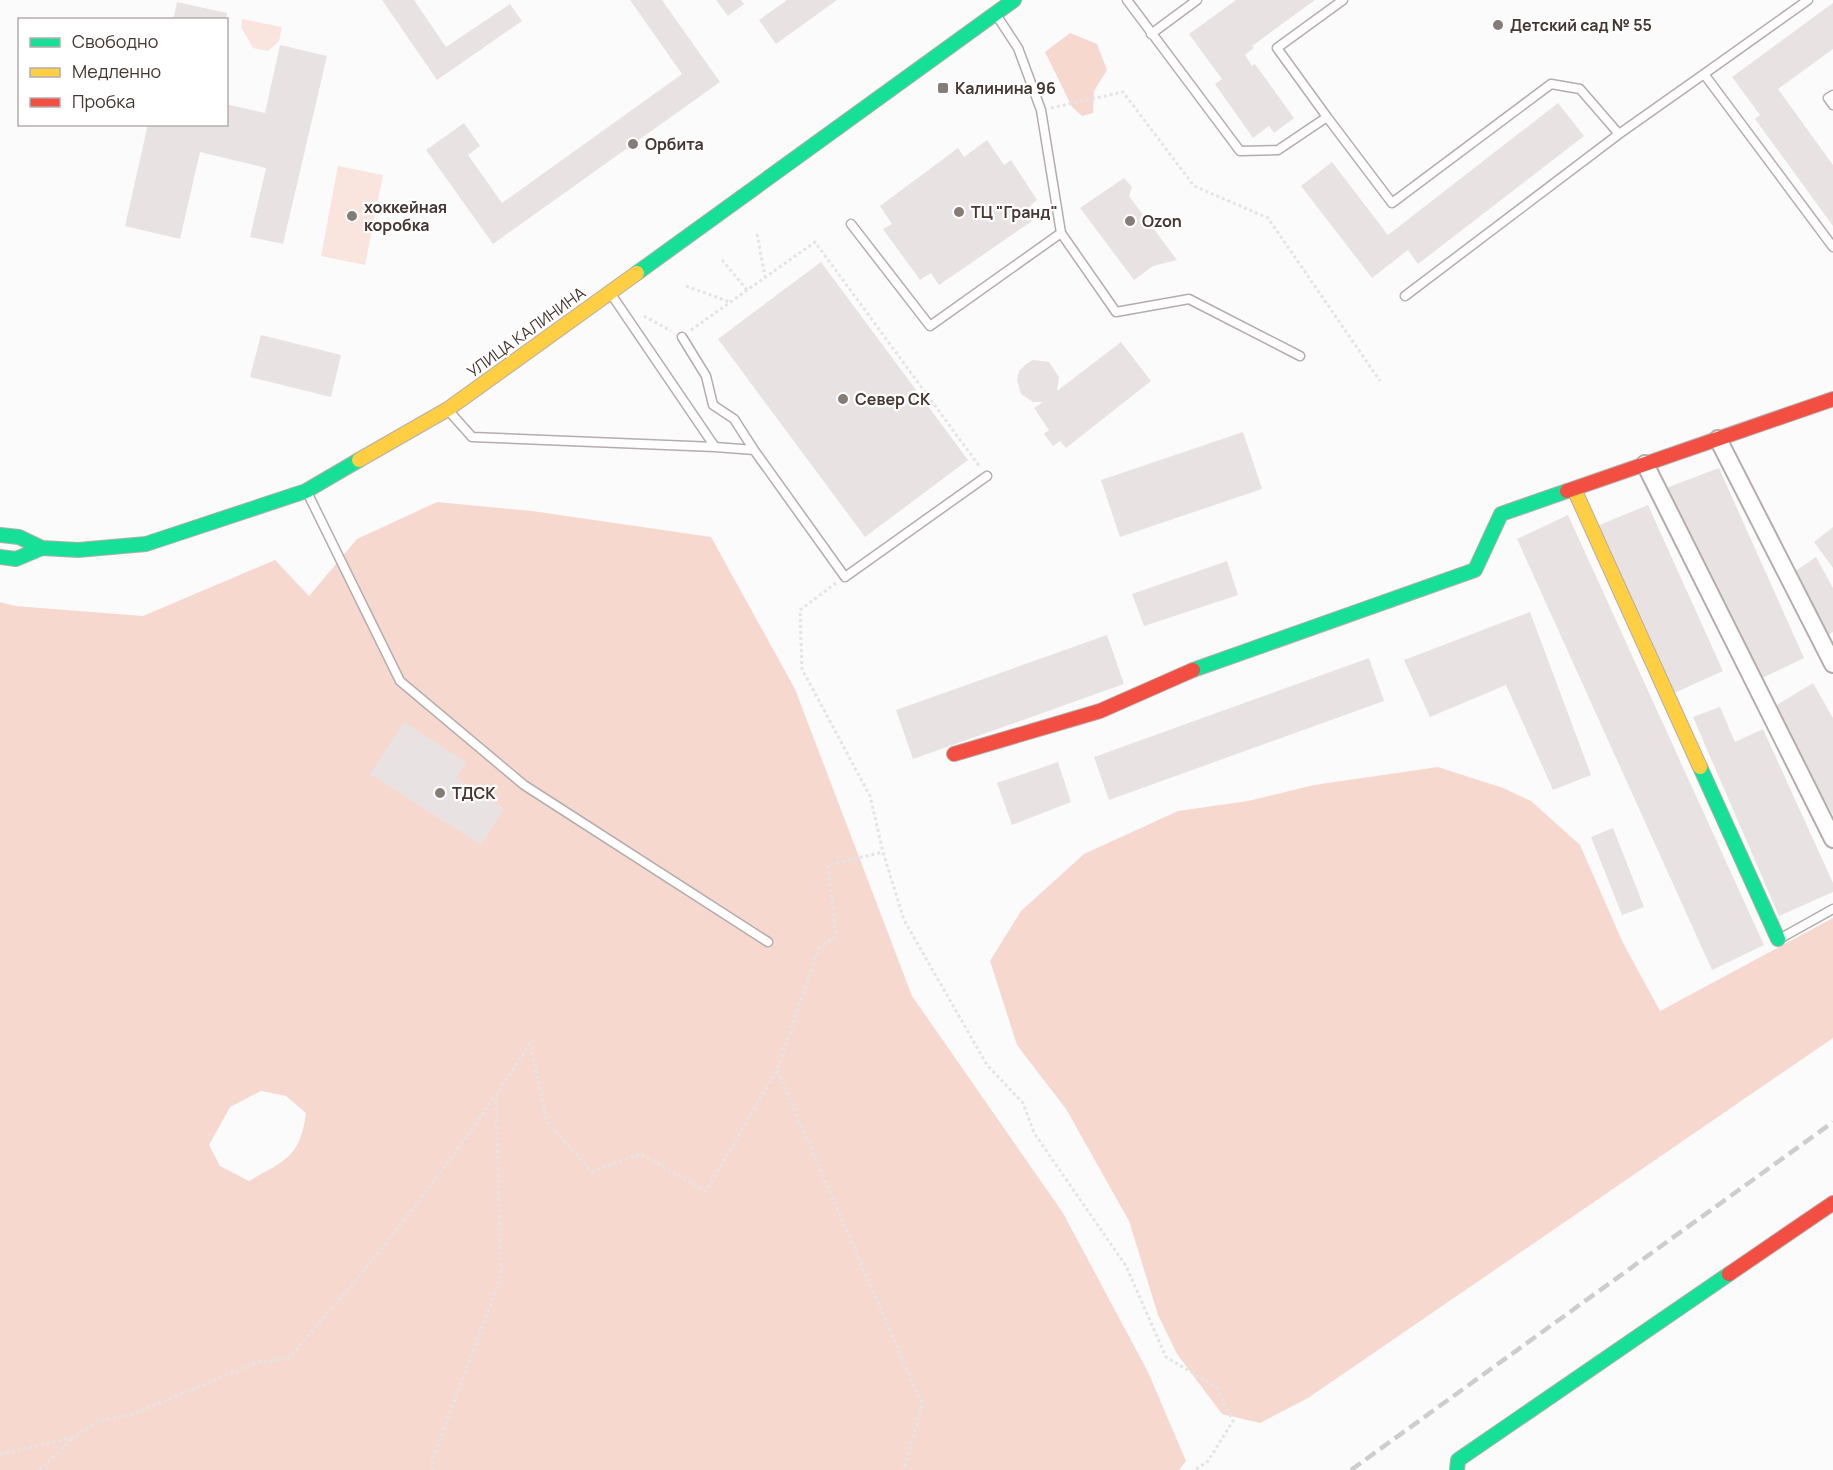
<svg xmlns="http://www.w3.org/2000/svg" width="1833" height="1470" viewBox="0 0 1833 1470" font-family="Manrope,sans-serif">
<rect width="100%" height="100%" fill="#fbfbfb"/>
<path fill="#fae4de" d="M242,19L282,27L279,41L268,51L253,48L241,27Z
M338,166L383,175L365,265L321,256Z"/>
<path fill="#f7d8cf" fill-rule="evenodd" d="M1070,33L1097,44L1107,70L1094,91L1093,113L1082,116L1072,107L1045,52Z
M437,502L532,511L711,537L795,689L912,996L1063,1213L1148,1372L1186,1461L1179,1470H0V602L15,606L143,616L275,560L309,596L357,539ZM261,1091L286,1096L306,1113C300,1158 285,1160 249,1181L220,1166L209,1145L230,1107Z
M1438,767L1503,788L1531,801L1580,845L1623,943L1660,1011L1833,918V1038L1308,1398L1260,1423L1222,1414L1177,1354L1158,1315L1129,1221L1066,1109L1017,1045L990,961L1021,911L1084,854L1178,811L1248,801L1314,785Z"/>
<path fill="#e8e3e2" d="M382,0H414L446,47L510,4L522,21L437,80Z
M630,0H662L720,82L493,244L426,150L464,123L480,146L468,155L502,203L682,74Z
M716,0H741L744,4L728,16Z
M787,0H837L776,44L759,20Z
M1236,0H1315L1252,46L1254,48L1245,55L1252,66L1255,64L1294,118L1274,133L1269,126L1253,138L1215,84L1222,79L1189,34Z
M177,2L227,13L226,20H173Z
M1833,3V49L1778,89L1833,165V226L1755,119L1760,115L1732,77Z
M280,45L327,56L283,244L250,237L266,168L200,152L180,239L125,226L148,124H226V104L265,113Z
M1558,103L1584,136L1418,264L1408,250L1372,278L1301,186L1332,162L1388,235Z
M987,140L1004,165L1011,160L1037,200L1030,206L1038,217L939,285L931,273L920,280L883,229L892,224L880,206L958,148L964,157Z
M1124,178L1132,187L1129,196L1177,260L1153,266L1134,280L1080,208Z
M821,262L968,460L865,537L718,339Z
M261,335L341,355L331,397L250,377Z
M1121,342L1151,381L1066,448L1060,441L1053,446L1044,434L1049,430L1034,408L1043,402H1033L1021,394L1017,380L1019,371L1026,364L1033,360L1049,362L1059,377L1057,391Z
M1243,432L1262,489L1120,537L1101,480Z
M1719,468L1804,658L1752,683L1666,488Z
M1648,505L1723,671L1672,694L1597,526Z
M1568,515L1764,945L1712,970L1517,539Z
M1833,527V568L1814,542Z
M1816,557L1833,588V632L1822,639L1782,580Z
M1227,561L1238,595L1144,626L1132,594Z
M1530,612L1591,775L1553,790L1506,685L1430,717L1404,660Z
M1107,635L1124,684L913,759L896,710Z
M1369,658L1384,701L1109,800L1094,757Z
M1813,683L1833,718V815L1772,708Z
M1720,707L1735,742L1763,729L1833,883V892L1779,916L1693,717Z
M404,722L466,762L456,778L504,809L481,845L370,774Z
M1058,762L1071,802L1012,825L997,783Z
M1613,828L1644,907L1622,915L1591,837Z"/>
<g fill="none" stroke-linecap="round" stroke-linejoin="round">
<defs>
<path id="lane" d="M1127,0L1240,151L1278,150L1327,117L1277,48L1343,0
M1808,0L1704,74L1833,247
M997,16L1018,48L1041,110L1061,233L1116,312L1189,299L1300,356
M1151,34L1197,0
M1833,95L1828,98L1833,105
M1327,117L1392,203L1551,84L1580,89L1619,134L1405,296
M1619,134L1704,74
M851,224L930,326L1061,233
M682,337L706,376L713,405L734,419L754,450
M448,410L472,437L715,447L611,294
M715,447L754,450L845,577L987,476
M307,492L400,681L524,785L768,942
M1781,938L1833,909"/>
<path id="street" d="M1718,439L1833,664
M1645,464L1833,839"/>
<path id="fast" d="M637,273L1014,0
M0,535L19,537L42,548
M0,557L16,559L42,548L78,550L146,544L306,491L359,460
M1193,670L1475,570L1501,514L1567,491
M1700,767L1778,939
M1457,1470L1458,1460L1729,1274"/>
<path id="slow" d="M359,460L448,409L637,273
M1574,489L1700,767"/>
<path id="jam" d="M1567,491L1833,399
M954,754L1100,711L1193,670
M1729,1274L1833,1203"/>
</defs>
<use href="#lane" stroke="#b4adab" stroke-width="11"/>
<use href="#street" stroke="#b4adab" stroke-width="20"/>
<use href="#fast" stroke="#b4adab" stroke-width="16"/>
<use href="#slow" stroke="#b4adab" stroke-width="16"/>
<use href="#jam" stroke="#b4adab" stroke-width="16"/>
<path stroke="#e5e4e4" stroke-width="3" stroke-dasharray="3 3" stroke-linecap="butt" d="M1051,108L1123,92L1194,186L1268,218L1380,381
M757,234L765,277
M722,260L747,290
M686,286L730,302
M644,316L671,331
M691,330L815,242L980,467
M836,583L800,610L802,669L870,796L883,852L904,920L987,1065L1023,1103L1034,1133L1126,1266L1166,1357L1216,1387L1233,1421L1208,1461L1195,1470
M777,1070L922,1404L904,1470
M0,1454L75,1437L97,1421L133,1414L258,1362L288,1359C375,1260 460,1154 530,1043L547,1122L592,1172L641,1154L706,1191L777,1070L819,948L836,936L828,865L883,852
M39,1470L73,1438
M433,1470L432,1461L501,1276L496,1098"/>
<use href="#lane" stroke="#fefefe" stroke-width="8"/>
<use href="#street" stroke="#fefefe" stroke-width="16"/>
<use href="#fast" stroke="#16e098" stroke-width="14"/>
<use href="#slow" stroke="#ffcf43" stroke-width="14"/>
<use href="#jam" stroke="#f24e42" stroke-width="14"/>
<path stroke="#cecdcc" stroke-width="4.5" stroke-dasharray="12 6" stroke-linecap="butt" d="M1351,1470L1833,1122"/>
</g>
<g fill="#857c78" stroke="#fff" stroke-width="2">
<circle cx="1498" cy="25" r="6"/>
<rect x="937" y="82" width="12" height="12" rx="3"/>
<circle cx="633" cy="144" r="6"/>
<circle cx="959" cy="212" r="6"/>
<circle cx="352" cy="216" r="6"/>
<circle cx="1130" cy="221" r="6"/>
<circle cx="843" cy="399" r="6"/>
<circle cx="440" cy="793" r="6"/>
</g>
<g text-anchor="middle" stroke-width="4.5" stroke-linejoin="round" paint-order="stroke">
<g font-size="16" font-weight="bold" fill="#463732" stroke="#fff" text-anchor="start">
<text x="1510" y="31">Детский сад № 55</text>
<text x="955" y="94">Калинина 96</text>
<text x="645" y="150">Орбита</text>
<text x="364" y="213">хоккейная<tspan x="364" dy="18">коробка</tspan></text>
<text x="971" y="218">ТЦ "Гранд"</text>
<text x="1142" y="227">Ozon</text>
<text x="855" y="405">Север СК</text>
<text x="452" y="799">ТДСК</text>
</g>
<g font-size="16" fill="#463732" stroke="#fff">
<text transform="translate(526 332) rotate(-36)" y="6">УЛИЦА КАЛИНИНА</text>
</g>
</g>
<rect x="18" y="18" width="210" height="108" fill="#ffffff" stroke="#b5afad" stroke-width="1.5"/>
<rect x="30" y="38" width="30" height="9" fill="#16e098" stroke="#b5afad" stroke-width="1.5"/>
<text x="72" y="48" font-size="18" fill="#463732">Свободно</text>
<rect x="30" y="68" width="30" height="9" fill="#ffcf43" stroke="#b5afad" stroke-width="1.5"/>
<text x="72" y="78" font-size="18" fill="#463732">Медленно</text>
<rect x="30" y="98" width="30" height="9" fill="#f24e42" stroke="#b5afad" stroke-width="1.5"/>
<text x="72" y="108" font-size="18" fill="#463732">Пробка</text>
</svg>
